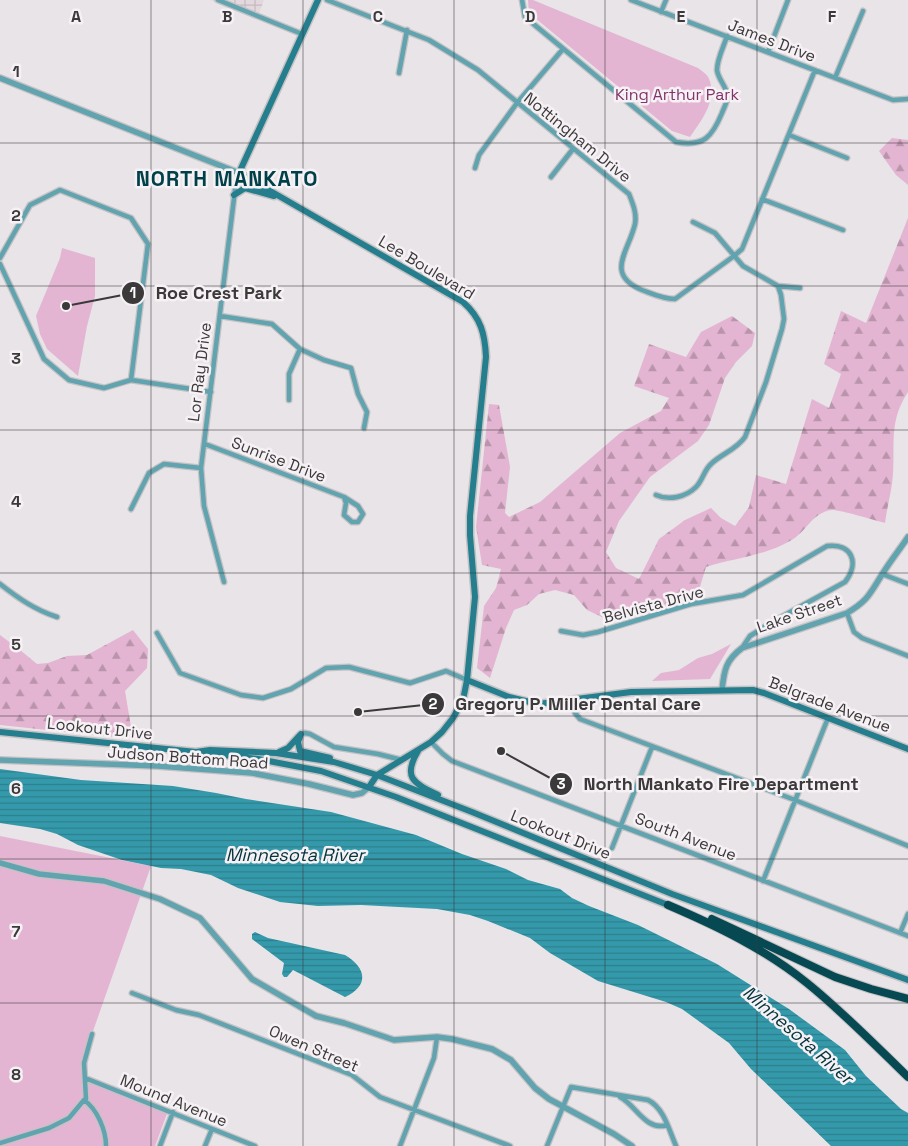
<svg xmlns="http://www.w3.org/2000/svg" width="908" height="1146" viewBox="0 0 908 1146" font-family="'Space Grotesk',sans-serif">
<defs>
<pattern id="industrial-grid" width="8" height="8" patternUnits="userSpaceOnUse" patternTransform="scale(1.25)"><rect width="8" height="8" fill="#e4d8df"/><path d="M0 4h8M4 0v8" fill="none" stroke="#c4bac0"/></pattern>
<pattern id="forest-firs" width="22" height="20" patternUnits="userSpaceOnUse" patternTransform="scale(1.25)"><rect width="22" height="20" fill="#e3b5d2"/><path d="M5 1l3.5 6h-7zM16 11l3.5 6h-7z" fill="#b994ab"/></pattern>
<pattern id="water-rules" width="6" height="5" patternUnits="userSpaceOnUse" patternTransform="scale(1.25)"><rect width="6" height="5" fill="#349aab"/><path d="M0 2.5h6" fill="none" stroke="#2d7f8c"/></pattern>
</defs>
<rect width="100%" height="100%" fill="#e8e4e7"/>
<path fill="url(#industrial-grid)" d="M210,0H264L257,19Z"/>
<path fill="#e3b5d2" d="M528,0H533L698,68C702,71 708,75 709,79C718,100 701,121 690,137L672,131L529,13Z
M62,248L95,258V296L87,326L78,376L47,349L40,334L36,316L60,258Z
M731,644L710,679L652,681L661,673L679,670L698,658L712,654Z
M0,836L151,866L92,1034L85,1078L168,1111L155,1146H0Z"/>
<path fill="url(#forest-firs)" d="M892,138L908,140V185L896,175L879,151Z
M908,218V392C889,421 895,441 893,474C892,490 887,507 885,523C874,520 841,510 832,510C812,512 806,533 790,541C764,556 734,558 706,567L699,590L676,603L626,619L604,618L587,610L574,595L555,590L539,594L527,605L514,610L506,628L490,678L477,668L484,606L496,588L501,569L482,565L476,527L489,404L499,405L510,467L505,513L509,517L540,502L620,433L661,411L669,398L634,386L649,344L686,357L701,332L732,316L755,333L752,346L736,362L725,378L709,425L698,441L650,477L619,521L606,552L616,568L639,579L659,539L685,520L711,508L721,518L735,526L749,507L756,475L786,484L812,399L829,408L841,374L824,364L841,311L866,323Z
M133,630L148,649L147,668L125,691L133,739L0,725V635L20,650L37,664L48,663L67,656L87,655Z"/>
<path fill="url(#water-rules)" d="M0,769L81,780L173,786L216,793L246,799L331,812L416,835L462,854L506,869L528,880L560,889L572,898L589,906L638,925L717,964L789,1009L845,1050L866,1076L901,1109L908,1113V1146H831L751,1069L729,1043L682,1009L666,1002L598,981L550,953L530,938L488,921L470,915L437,909L361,905L318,906L280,902L238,888L211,875L181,869L161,868L122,860L78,845L57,834L40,829L0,823Z
M255,932L268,938L345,955C367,968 369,986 345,997L293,970L287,977H284L282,974L284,963L252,939V934Z"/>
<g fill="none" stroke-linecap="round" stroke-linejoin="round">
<defs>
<path id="minor" d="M218,0L302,34
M327,0L429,40L478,70L629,194C633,204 637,214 635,224C629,251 604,274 642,290C653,294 663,299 675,299L734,256L742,249L815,70
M522,0L525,17L676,142C704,147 712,137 722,113C724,107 729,100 727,94C726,86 718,79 717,70C717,59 724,46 727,36
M631,0L893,100L908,99
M661,12L666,0
M768,52L788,0
M399,73L407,30
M835,78L863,11
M789,135L847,158
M475,168L479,155L517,103L563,49
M551,177L573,149
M762,199L843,230
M0,258L30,205L60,190L131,218L148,244L131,380
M0,264L44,359L69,380L104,388L131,380L211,392
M778,286L800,288
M220,316L272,324L300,349L324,360L351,368L358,394L367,412L364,428
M289,400V374L300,349
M205,444L344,497L346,503L344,515L352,522H358L363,514L358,506L344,497
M656,495C669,501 686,497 696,487C703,480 704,470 711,464C721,454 736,450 745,437L766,382L782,329L784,319L781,295L778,286L743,266L715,233L693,222
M131,509L149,473L164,464L201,468
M882,574L908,584
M224,582L204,506L201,468L236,182L239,173
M0,584C18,598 35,610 57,617
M847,613L854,632L862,638L908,656
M561,631L583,635L598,632L691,604L743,595L827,546C852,543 860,563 845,582L774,621L750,636L742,648
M157,633L180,673L241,695L263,698L291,689L326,668L349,667L410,683L446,671L467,680
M570,701L575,713L580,719L795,800L908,846
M301,734L305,733L310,734L334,747L378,754L402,760
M431,742L443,754L452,761L908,936
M612,848L652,747
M763,881L828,718
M900,933L908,914
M132,993L176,1010L199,1015L352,1075L380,1097L510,1146
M92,1034L84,1063L86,1099L84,1100C97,1109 106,1130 106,1146
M85,1078L255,1146
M620,1097C635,1104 646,1132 667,1125
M0,1143L49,1128L69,1118L84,1100
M160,1146L173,1112
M205,1146L212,1129
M400,1146L434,1058L437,1037
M547,1146L571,1087L648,1100C664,1108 669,1130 676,1146"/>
<path id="tertiary" d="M0,78L239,173
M722,690C724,670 726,660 742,648L847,613C869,600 870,593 883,573C891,560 900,549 908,537
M0,760L158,766L252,773L309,784L353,795L362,793L369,787
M0,863L39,874L104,881L160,899L200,918L252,979L316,1016L344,1023L394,1040L437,1037L452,1039L492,1049L511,1060L535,1088L549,1099L614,1134L632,1146"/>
<path id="secondary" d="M318,0L239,173L463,302C481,318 485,334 486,357L470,516V535L475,597L467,680L463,700L453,718L442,732L431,742L377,775L369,787
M234,195L245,188L274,196
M467,680L509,697L538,704L631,692L753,690L764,693L908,749
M0,732L196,752L258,759L321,771L396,797L668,905
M301,734L298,742L300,751L330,758
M418,751C402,778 414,783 438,795
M196,752L210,750L276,753L334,762L377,775L472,812L672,894L908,980
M279,752L288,748L300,735"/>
<path id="motorway" d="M668,905C717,926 765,949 807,983C843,1012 875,1045 908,1077
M712,919L835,977L871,989L908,999"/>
</defs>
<use href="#minor" stroke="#c5c2c4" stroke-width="7"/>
<use href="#tertiary" stroke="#c5c2c4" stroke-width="8"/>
<use href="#secondary" stroke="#c5c2c4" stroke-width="9"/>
<use href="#motorway" stroke="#c5c2c4" stroke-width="10"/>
<use href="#minor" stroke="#61a3af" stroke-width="4.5"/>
<use href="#tertiary" stroke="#61a3af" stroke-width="5.5"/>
<use href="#secondary" stroke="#247e8d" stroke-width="6"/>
<use href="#motorway" stroke="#074953" stroke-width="8"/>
</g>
<path fill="none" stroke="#3b393a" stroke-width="1" stroke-opacity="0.55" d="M151,0V1146M303,0V1146M454,0V1146M605,0V1146M757,0V1146M0,143H908M0,286H908M0,430H908M0,573H908M0,716H908M0,859H908M0,1003H908"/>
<g text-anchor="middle" stroke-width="5" stroke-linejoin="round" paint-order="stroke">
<g font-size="16" fill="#3b393a" stroke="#f6f1f4">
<text transform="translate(772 40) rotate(21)" y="6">James Drive</text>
<text transform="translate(578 137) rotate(39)" y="6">Nottingham Drive</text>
<text transform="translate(427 267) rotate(31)" y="6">Lee Boulevard</text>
<text transform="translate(199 372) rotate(-83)" y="6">Lor Ray Drive</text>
<text transform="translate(279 459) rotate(21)" y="6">Sunrise Drive</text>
<text transform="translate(653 604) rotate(-15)" y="6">Belvista Drive</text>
<text transform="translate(799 613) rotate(-19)" y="6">Lake Street</text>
<text transform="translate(830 704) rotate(21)" y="6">Belgrade Avenue</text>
<text transform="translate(100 728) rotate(6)" y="6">Lookout Drive</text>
<text transform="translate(188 757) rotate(4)" y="6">Judson Bottom Road</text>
<text transform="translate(561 834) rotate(22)" y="6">Lookout Drive</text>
<text transform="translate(686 836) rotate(21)" y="6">South Avenue</text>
<text transform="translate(314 1048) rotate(23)" y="6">Owen Street</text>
<text transform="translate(174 1100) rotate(22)" y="6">Mound Avenue</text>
</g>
<g font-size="16" fill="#81346a" stroke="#f6f1f4">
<text x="677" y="100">King Arthur Park</text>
</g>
<g font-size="18" font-style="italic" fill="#03343c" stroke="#f6f1f4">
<text x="295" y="861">Minnesota River</text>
<text transform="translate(798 1035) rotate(41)" y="6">Minnesota River</text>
</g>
<g font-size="21" font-weight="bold" letter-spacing="1" fill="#004049" stroke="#f6f1f4">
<text x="227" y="186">NORTH MANKATO</text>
</g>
</g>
<g font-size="16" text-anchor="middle" font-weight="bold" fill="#3b393a" stroke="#f6f1f4" stroke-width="5" stroke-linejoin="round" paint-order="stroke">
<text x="76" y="22">A</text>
<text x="227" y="22">B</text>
<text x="378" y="22">C</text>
<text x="530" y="22">D</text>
<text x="681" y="22">E</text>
<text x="832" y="22">F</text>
<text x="16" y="77">1</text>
<text x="16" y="221">2</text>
<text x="16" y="364">3</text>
<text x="16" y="507">4</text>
<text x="16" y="650">5</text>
<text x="16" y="794">6</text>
<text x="16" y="937">7</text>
<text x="16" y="1080">8</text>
</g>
<path fill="none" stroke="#3b393a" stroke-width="2" d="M66 306L133 293M358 712L433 704M501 751L561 784"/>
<g fill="#3b393a" stroke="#f6f1f4" stroke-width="2">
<circle cx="66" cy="306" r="5"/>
<circle cx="358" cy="712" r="5"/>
<circle cx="501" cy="751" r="5"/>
<circle cx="133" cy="293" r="12"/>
<circle cx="433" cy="704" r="12"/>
<circle cx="561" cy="784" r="12"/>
</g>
<g font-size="15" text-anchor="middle" font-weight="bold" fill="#fff">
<text x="133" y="298">1</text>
<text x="433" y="709">2</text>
<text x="561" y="789">3</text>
</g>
<g font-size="18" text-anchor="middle" font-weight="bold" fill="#3b393a" stroke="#f6f1f4" stroke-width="5" stroke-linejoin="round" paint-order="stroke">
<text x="219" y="299">Roe Crest Park</text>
<text x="578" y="710">Gregory P. Miller Dental Care</text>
<text x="721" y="790">North Mankato Fire Department</text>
</g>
</svg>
